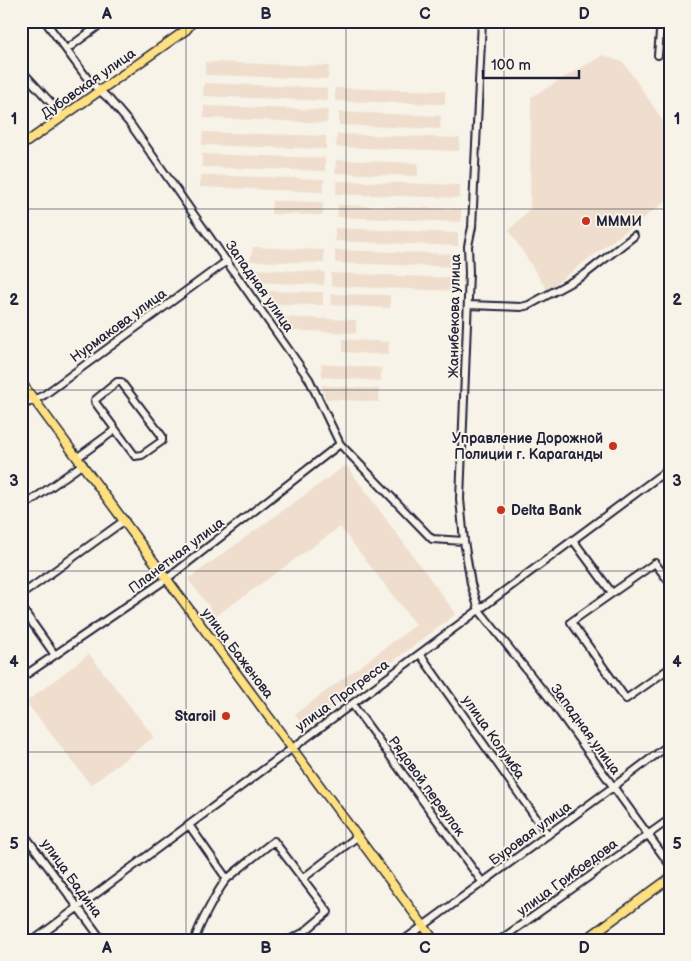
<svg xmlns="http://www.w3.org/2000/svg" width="691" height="961" viewBox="0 0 691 961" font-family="'Balsamiq Sans',sans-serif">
<rect width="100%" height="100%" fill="#f7f3e8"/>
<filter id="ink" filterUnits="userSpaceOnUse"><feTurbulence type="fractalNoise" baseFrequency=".02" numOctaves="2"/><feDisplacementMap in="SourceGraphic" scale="10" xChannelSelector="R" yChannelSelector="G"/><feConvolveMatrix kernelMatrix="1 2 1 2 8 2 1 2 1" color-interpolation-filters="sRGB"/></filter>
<g filter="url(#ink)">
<path fill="#efdecd" d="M603,55L624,63L670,131V198L547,290L509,230L530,209L531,97Z
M205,62L329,66L328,79L205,75Z
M204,83L327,88V101L203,96Z
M335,88L445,91V104L335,101Z
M204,106L328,110L327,123L204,118Z
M339,112L441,116L440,129L339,125Z
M203,132L326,136V149L202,145Z
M337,134L460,138L459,151L336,147Z
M202,154L325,158V171L202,167Z
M336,160L418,163V176L335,173Z
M200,175L324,179L323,192L200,187Z
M337,181L460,185V198L336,194Z
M272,201L323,202V215L271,214Z
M338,205L461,209V222L337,217Z
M335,228L458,233V246L335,241Z
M253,247L324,250V263L250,261Z
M335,250L458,254V267L335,263Z
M253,269L325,272L324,285L250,282Z
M331,273L455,278L454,291L331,286Z
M263,291L323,292V305L272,304Z
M330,294L390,295V308L331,305Z
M279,317L356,320V333L283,330Z
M343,339L389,342L388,355L343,352Z
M321,364L381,368V381L322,377Z
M322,385L379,389V402L325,399Z
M346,465L456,614L304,728L295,714L416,625L340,527L216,616L188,579Z
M89,654L154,737L91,785L26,702Z"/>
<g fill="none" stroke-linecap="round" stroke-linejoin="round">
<defs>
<path id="minor" d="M45,21L90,82L109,99L131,125L309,379L340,444L432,539L464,541
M482,21L472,227L468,246L469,273L460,499L464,541L471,584L479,610L549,698L670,865
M67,49L105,21
M658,55L661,21
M21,70L63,116
M468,305L521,307L529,305L584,275L634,236
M117,382H121L162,436V441L142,455L135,456L95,402V400Z
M21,406L44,395L227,261
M78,457L115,430
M21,508L83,464
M573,540L612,593
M670,583L655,563L571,622L626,699L670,668
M21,595L125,520
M21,607L55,655
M420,654L548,835
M21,678L168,578L340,444
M352,704L483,883
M189,825L227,879
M21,830L102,940
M302,879L358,836
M34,940L670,468
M195,940C197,929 220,885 228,878C243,866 258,853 274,841L328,912L303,933L289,940
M404,940L613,787L670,744
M500,940L670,819"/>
<path id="major" d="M21,146L186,30L193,21
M21,382L434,940
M585,940L670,878"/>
</defs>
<use href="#minor" stroke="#22223b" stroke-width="10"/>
<use href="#major" stroke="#22223b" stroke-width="11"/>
<use href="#minor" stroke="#f7f3e8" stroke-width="6"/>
<use href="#major" stroke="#fde080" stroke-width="8"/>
</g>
</g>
<path fill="none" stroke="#22223b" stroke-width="1" stroke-opacity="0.55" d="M186,21V940M346,21V940M504,21V940M21,209H670M21,390H670M21,571H670M21,752H670"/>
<g fill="#c8321e" stroke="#f7f3e8" stroke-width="2">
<circle cx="586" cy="221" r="5"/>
<circle cx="613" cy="446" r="5"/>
<circle cx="501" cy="510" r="5"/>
<circle cx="226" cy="716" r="5"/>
</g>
<g text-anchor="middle" stroke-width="4" stroke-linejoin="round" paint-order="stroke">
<g font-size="14" fill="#22223b" stroke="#f7f3e8">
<text transform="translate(88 83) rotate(-35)" y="5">Дубовская улица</text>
<text transform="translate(260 286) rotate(55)" y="5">Западная улица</text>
<text transform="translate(454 316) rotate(-89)" y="5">Жанибекова улица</text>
<text transform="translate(118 325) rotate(-36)" y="5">Нурмакова улица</text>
<text transform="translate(176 555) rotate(-37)" y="5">Планетная улица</text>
<text transform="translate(238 653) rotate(53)" y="5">улица Баженова</text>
<text transform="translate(342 695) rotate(-36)" y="5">улица Прогресса</text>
<text transform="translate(586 729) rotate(54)" y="5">Западная улица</text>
<text transform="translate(494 737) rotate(55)" y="5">улица Колумба</text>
<text transform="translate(427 786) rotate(54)" y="5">Рядовой переулок</text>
<text transform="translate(530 833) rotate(-36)" y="5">Буровая улица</text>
<text transform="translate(567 877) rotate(-36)" y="5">улица Грибоедова</text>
<text transform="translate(72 878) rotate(54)" y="5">улица Бадина</text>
</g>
<g font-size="14" font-weight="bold" fill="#22223b" stroke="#f7f3e8" text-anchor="start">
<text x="596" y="226">МММИ</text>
<text x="603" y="443" text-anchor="end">Управление Дорожной<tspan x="603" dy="16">Полиции г. Караганды</tspan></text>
<text x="511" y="515">Delta Bank</text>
<text x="216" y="721" text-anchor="end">Staroil</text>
</g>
</g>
<rect width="691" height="961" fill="none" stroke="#f7f3e8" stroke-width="55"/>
<path d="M483 70v8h96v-8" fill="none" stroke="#22223b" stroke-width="2.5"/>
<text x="491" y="70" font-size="15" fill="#22223b" stroke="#f7f3e8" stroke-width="4" paint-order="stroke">100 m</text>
<rect x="28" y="28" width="636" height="906" fill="none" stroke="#22223b" stroke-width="2"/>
<g font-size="16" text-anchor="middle" font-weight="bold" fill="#22223b">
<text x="107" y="19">A</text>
<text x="266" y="19">B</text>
<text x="425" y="19">C</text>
<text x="584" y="19">D</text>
<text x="14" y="124">1</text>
<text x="677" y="124">1</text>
<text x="14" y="305">2</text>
<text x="677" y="305">2</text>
<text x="14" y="486">3</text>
<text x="677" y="486">3</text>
<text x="14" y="667">4</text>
<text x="677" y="667">4</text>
<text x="14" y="849">5</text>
<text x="677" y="849">5</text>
<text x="107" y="953">A</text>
<text x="266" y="953">B</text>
<text x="425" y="953">C</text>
<text x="584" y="953">D</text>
</g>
</svg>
